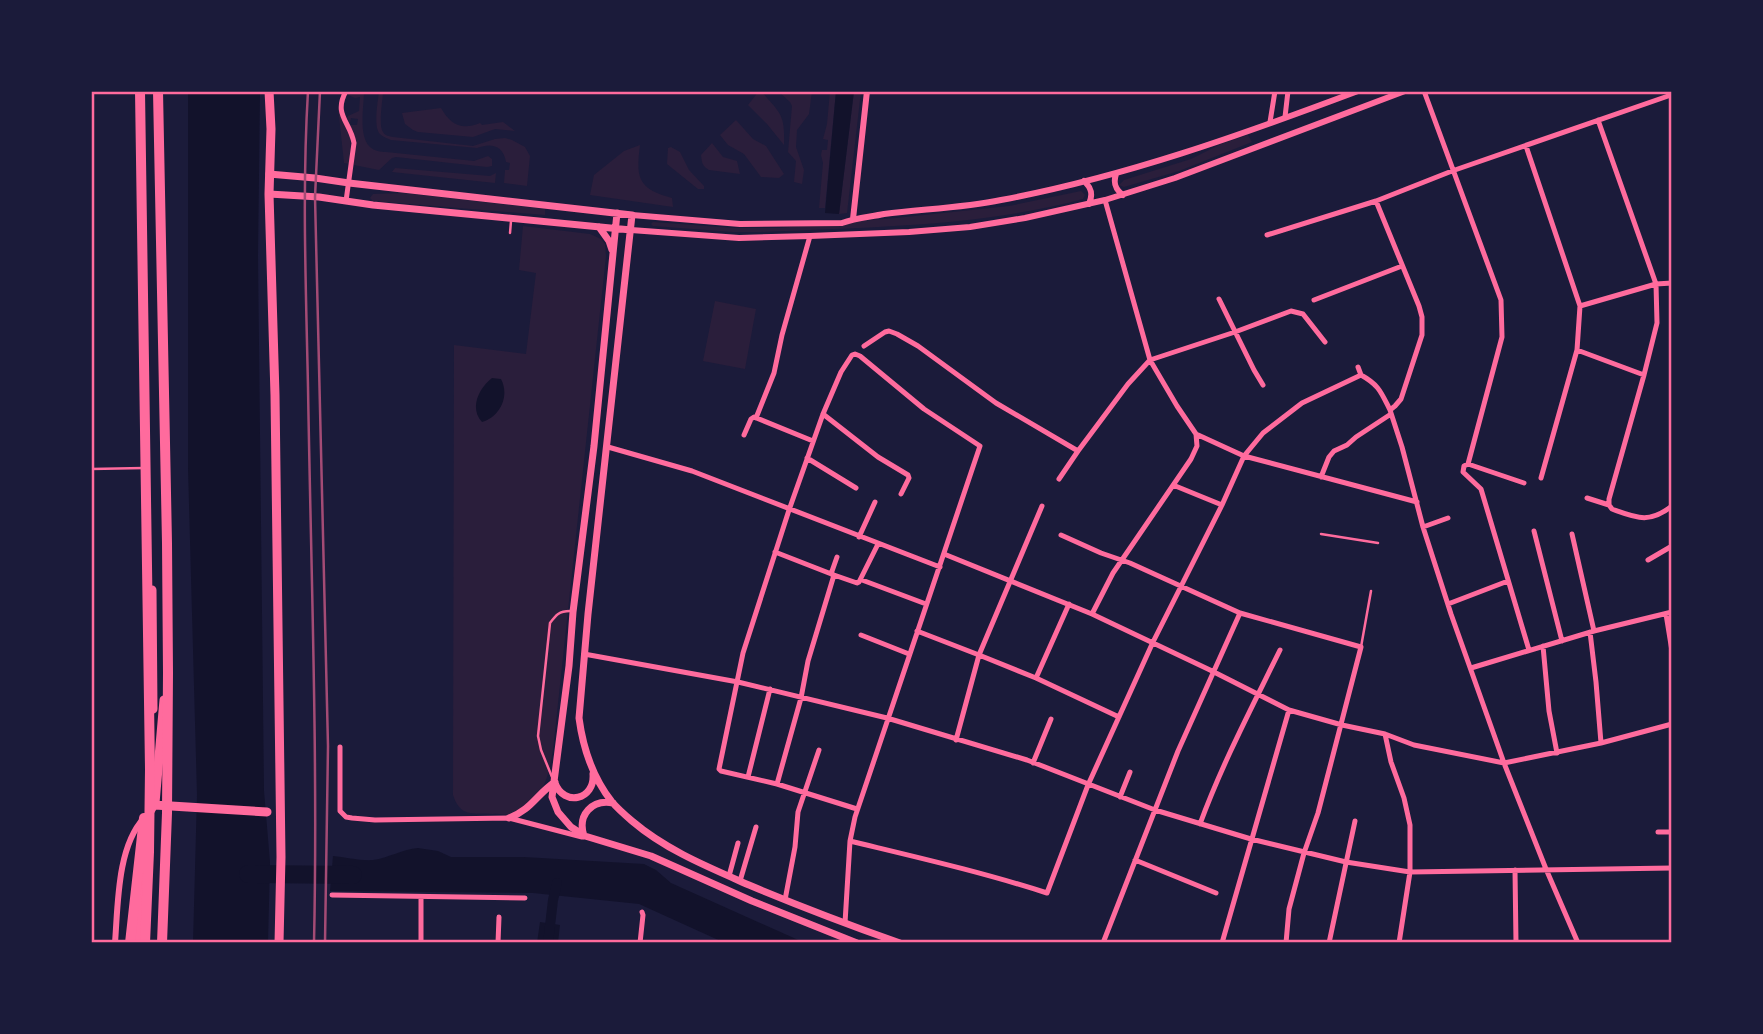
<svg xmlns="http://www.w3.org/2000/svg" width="1763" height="1034" viewBox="0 0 1763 1034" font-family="'Source Serif 4',serif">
<rect width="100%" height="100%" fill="#1b1b3a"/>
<path fill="#2a1e3b" d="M348,91H364C364,106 358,136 370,147C374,151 381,152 386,152L474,161L488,156L492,159V166L487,167L396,157L392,158L379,170L354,165L350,125H357L358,119L351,118L350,123L347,118L348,116L359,111L360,97L355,98L348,95Z
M379,91H383C383,100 378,125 383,132C385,136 389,136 393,137L473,146L495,139L505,138L512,140L525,147L530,156L527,186L504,183L505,170H509L510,163L506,162C503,145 491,143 477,148L391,140C387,138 383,137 380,134C373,127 378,101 379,91Z
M759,91H761C781,114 785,114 784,145L767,124L748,105Z
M778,91H812L809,114L797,130L796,147L804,170L802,184L794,182L796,161L788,152L792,106L790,102Z
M830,91H836L825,208H819L823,163L821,155L822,150H827L828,140L823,139L827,124Z
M854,91H861L847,213L839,214Z
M338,107L351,137L350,164L344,163Z
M441,108C450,124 461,131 480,123L482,125L503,122L515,131L495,129L473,137L418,132L413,130L405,124L402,113Z
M736,120L753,139L766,146L784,174L779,178L761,177L744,154L728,145L720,135Z
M1248,135L1252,142L1179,171L1124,187L1119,185L1124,180L1191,159L1221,144Z
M712,143L723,157L737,161L740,174L709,170C702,166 702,163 701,155Z
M640,145C636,177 637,189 672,198L673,207L590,195L594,175L624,151Z
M671,147L680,152L689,170L704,186V189H698L667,164L668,148Z
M395,168L490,176L496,173L495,183L392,172Z
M1081,191L1085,195L1083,199C978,227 868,227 761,232H733L653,226L651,224L653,222L735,228H778L896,218L1009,206Z
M404,193L545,209V215L373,201L370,198L373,194Z
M523,226L590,234L601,239L605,244L606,256L553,750C549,772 546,794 524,807C520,810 514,814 509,815C503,815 498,813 493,814C472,813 460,817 453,795L454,345L526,354L536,273L519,270Z
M715,301L756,309L745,369L703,361Z"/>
<path fill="#12122b" d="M188,91H260L258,256L264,791L270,862L268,943H193L197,795L188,468Z
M836,91H854L839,214L825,213Z
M492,378L501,379C510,396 500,417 482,422C469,408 479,388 492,378Z
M418,848L438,851L451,857H524L644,864L656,870L671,883L805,943H725L639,904L533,893L330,891L333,856C345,857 360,861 373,860C388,858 403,849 418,848Z
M540,922L560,925L558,943H537Z"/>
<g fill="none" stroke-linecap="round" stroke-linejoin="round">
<path stroke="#12122b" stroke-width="10" d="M548,943L553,900L557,883"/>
<path stroke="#12122b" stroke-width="18" d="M248,874L353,875"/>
<path stroke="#ff6b9d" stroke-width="2.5" d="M510,233L511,221
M91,469L144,468
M1321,534L1378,543
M1361,647L1371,591
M552,777L541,750L538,736L550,623C556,615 559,611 570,611"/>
<path stroke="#ff6b9d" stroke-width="5" d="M346,91C333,115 350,121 354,143L346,201
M1424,91L1501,300L1502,337L1468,464L1524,483
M1285,117L1288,91
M1598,120L1656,284L1657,323L1644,375L1609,499V505L1612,509C1637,518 1649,524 1672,506
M1270,122L1275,91
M1526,146L1580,306L1577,350L1541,478
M1267,235L1376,201L1452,171L1671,95L1672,97
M1219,299L1254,370L1263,385
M1314,300L1402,266
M1580,306L1656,284L1672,283
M864,346L885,332L889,331L897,334L918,346L996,403L1078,451L1128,384L1150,360L1235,332L1291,311L1303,314L1325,342
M1577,350L1644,375
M1361,375C1379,385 1381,392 1390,410L1395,406L1401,399L1422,335V317L1419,306L1376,201
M1390,410L1402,447L1423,527L1451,614L1504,763L1546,869L1578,943
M823,414L878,457L908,475L909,478L901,494
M756,418L774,373L782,335L810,236
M1196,434L1244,456L1417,502
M744,435L751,419L754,417L813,441
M608,447L692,471L940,567
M807,458L856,488
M1468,464L1464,466L1463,472L1481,489L1529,650
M1321,477L1329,457L1334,451L1347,445L1356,437L1391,414
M1059,479L1078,451
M1173,485L1222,505
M1587,498L1609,505
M1042,506L979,655L1036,678L1119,717
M1423,527L1448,518
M1534,531L1562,641
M1572,534L1594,631
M1061,535L1101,553L1130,563L1240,613
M859,537L875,502
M775,552L834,575
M944,554L1092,614L1210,670L1289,710L1342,725L1385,734L1414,745L1504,763L1601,743L1672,724
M1648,560L1672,546
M831,574L837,557
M862,580L926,604
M1448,604L1508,581
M1092,614L1113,573L1191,459L1197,446L1196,434L1177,406L1150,360L1105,200
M1666,614L1672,651
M917,631L979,655L956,740
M1590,632L1596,682L1601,743
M861,635L909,654
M1543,646L1549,711L1557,753
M584,654L738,682L887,718L1027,760L1155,810L1251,839L1346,862L1410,872L1672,868
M1471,668L1594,631L1672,612
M1036,678L1069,604
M1385,734L1391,762L1404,798L1410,825V872L1399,943
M340,747V811L346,817L352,818L375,820L509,818L582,837
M1033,763L1051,719
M748,777L770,689
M777,784L801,698L808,661L834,575L857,583L859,582L878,544
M1120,797L1130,772
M1200,824C1222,764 1252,707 1280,650
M1658,832H1672
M850,841C916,857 982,872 1047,893L1088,785L1153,642L1222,505L1244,456L1263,433L1302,403L1361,375L1358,367
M1135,860L1216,893
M1515,870L1516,943
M729,876L738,843
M740,881L756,827
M332,895L525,898
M785,900L795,847L798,812L819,750
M845,923L850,841L855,817L980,446L924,409L860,356L855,354L852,355L841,372L823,414L789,510L743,653L719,769L721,771L777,784L857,809
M421,943V897
M498,943L499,917
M640,943L643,915L642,912
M1103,943L1178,751L1240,613L1361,647L1318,813L1304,853L1289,909L1286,943
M1222,943L1289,710
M1329,943L1355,821"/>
<path stroke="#ff6b9d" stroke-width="6" d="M1116,174C1113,183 1115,189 1123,195
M1084,181C1092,188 1093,195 1089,204
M632,215L740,224L842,223C856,218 870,217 884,214C923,209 963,208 1001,200C1124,177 1241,135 1358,91
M853,219L867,91
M631,230L739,238L810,236L909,232L970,227L1025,218L1105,200L1175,178L1405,91
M115,943C118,905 117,847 144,818"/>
<path stroke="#ff6b9d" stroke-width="7" d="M269,174L315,178L349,183L632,215L588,614L579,718C583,748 593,778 612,802C618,809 625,815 632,821C666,850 708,867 749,885C799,906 849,925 900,943
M269,194L319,197L373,205L631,230
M617,213L594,446L573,612L569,666L552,797L558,812L571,827L585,836L651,856L752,901L857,943
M599,227L609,241L612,250
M555,783C564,807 595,800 593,774
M509,818C532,809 536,795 555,782
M584,836C577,815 592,799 613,803"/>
<path stroke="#ff6b9d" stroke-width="9" d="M269,91L271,129L269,194L275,395L281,857L279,943
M152,590L153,709
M155,805L267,812
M150,811L155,803L164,700
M137,943L144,859"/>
<path stroke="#ff6b9d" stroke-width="10" d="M140,91L150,769L149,852L145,943
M158,91L167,543L168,673L167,813L162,943
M130,943L144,818"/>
<path stroke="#a44b75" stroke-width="2.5" d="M308,91C302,190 306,289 308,387C311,572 318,758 314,943
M320,91L315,197L328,746L325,943"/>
</g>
<rect width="1763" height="1034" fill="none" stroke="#1b1b3a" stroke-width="186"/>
<rect x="93" y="93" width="1577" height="848" fill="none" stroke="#ff6b9d" stroke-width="2.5"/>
</svg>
